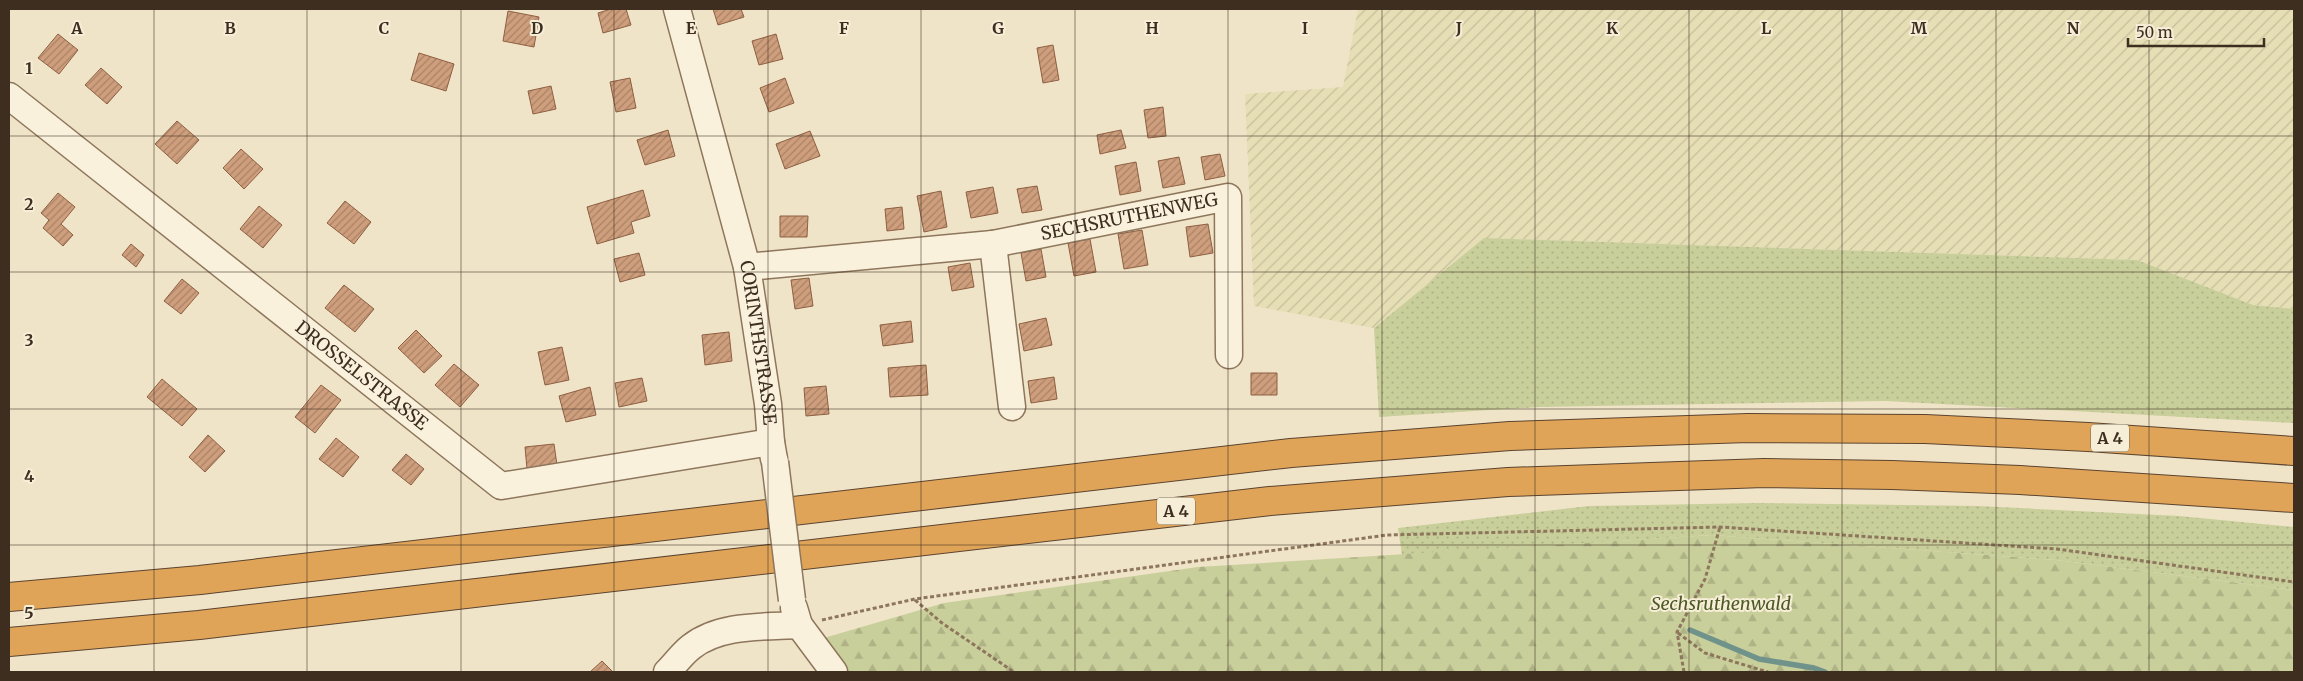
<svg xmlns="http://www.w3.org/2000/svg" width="2303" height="681" viewBox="0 0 2303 681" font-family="Merriweather,serif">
<defs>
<pattern id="farmland-furrows" width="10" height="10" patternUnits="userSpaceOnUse" patternTransform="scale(1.25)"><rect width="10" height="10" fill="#e6deb5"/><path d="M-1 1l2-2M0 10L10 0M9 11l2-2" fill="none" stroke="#c6bf9b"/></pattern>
<pattern id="green-dots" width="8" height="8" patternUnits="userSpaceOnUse" patternTransform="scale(1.25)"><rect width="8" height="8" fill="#c9cf9b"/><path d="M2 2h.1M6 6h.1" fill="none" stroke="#aeb285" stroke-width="1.8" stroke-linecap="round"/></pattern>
<pattern id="forest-firs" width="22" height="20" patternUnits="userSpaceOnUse" patternTransform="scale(1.25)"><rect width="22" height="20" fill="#c9cf9b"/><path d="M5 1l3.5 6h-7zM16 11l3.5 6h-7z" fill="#aeb285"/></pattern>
<pattern id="building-hatch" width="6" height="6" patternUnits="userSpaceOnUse" patternTransform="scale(1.25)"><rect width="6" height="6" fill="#cf9f7d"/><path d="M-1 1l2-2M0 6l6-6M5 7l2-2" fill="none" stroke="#a98266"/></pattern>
</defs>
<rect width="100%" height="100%" fill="#f0e4c8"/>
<path fill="url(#farmland-furrows)" d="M1358,9H2294V309L2253,305L2137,260L1484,238L1374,328L1254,306L1245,94L1343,87Z"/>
<path fill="url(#green-dots)" d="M1484,238L2137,260L2253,305L2294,309V423L1886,401L1539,407L1379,417L1374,328Z
M1758,503L1979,506L2179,516L2294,527V590L2056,560L1712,535L1402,555L1398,528L1589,506Z"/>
<path fill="url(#forest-firs)" d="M1712,535L2056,560L2294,590V672H841L817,640L944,603L1198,567Z"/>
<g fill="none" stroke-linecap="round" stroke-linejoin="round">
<path stroke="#6f938a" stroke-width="5.5" d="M1690,630L1759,659L1814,668L1825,672"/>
</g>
<path fill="url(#building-hatch)" stroke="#8d5f41" d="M611,9H626L631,25L603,33L598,13Z
M713,9H741L744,17L718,25Z
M508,11L539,17L534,47L503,41Z
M58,34L78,50L59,74L38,58Z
M776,34L783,59L759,65L752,41Z
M1053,45L1059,80L1043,83L1037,48Z
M419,53L454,64L446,91L411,80Z
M101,68L122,87L107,104L85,85Z
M630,78L636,108L616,112L610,82Z
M785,78L794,103L769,112L760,88Z
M551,86L556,109L533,114L528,91Z
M1163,107L1166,136L1148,138L1144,110Z
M177,121L199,140L177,164L155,144Z
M668,130L675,156L645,165L637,140Z
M1121,130L1126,148L1100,154L1097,135Z
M810,131L820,156L785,169L776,144Z
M241,149L263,169L244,189L223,168Z
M1220,154L1225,176L1205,180L1201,157Z
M1179,157L1185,184L1163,188L1158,161Z
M1136,162L1141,191L1120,195L1115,166Z
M1037,186L1042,210L1022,213L1017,189Z
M993,187L998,213L971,218L966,192Z
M643,190L650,216L631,222L634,233L597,244L587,207Z
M941,191L947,227L924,232L917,196Z
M58,193L75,207L61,224L73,235L63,246L43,228L49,220L41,213Z
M345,201L371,222L354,244L327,223Z
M259,206L282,225L263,248L240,229Z
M902,207L904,229L887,231L885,209Z
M780,216H808L807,237H780Z
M1208,224L1213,253L1190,257L1186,227Z
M1142,230L1148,265L1124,269L1118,234Z
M1090,239L1096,272L1074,276L1068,243Z
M131,244L144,255L136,267L122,255Z
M1041,249L1046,277L1026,281L1021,253Z
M639,253L645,275L620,282L614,259Z
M970,263L974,287L952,291L948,267Z
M809,278L813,306L795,309L791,280Z
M182,279L199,293L181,314L164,301Z
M344,285L374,309L355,332L325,308Z
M1046,318L1052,345L1024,351L1019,324Z
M911,321L913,342L883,346L880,325Z
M416,330L442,356L424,373L398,348Z
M729,332L732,361L705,365L702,335Z
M562,347L569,380L545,385L538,352Z
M454,364L479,385L460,407L435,385Z
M926,365L928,395L890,397L888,368Z
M1251,373H1277V395H1251Z
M1054,377L1057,399L1031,403L1028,381Z
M642,378L647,401L619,407L615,383Z
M162,379L197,409L182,426L147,397Z
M321,385L341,400L315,433L295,417Z
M826,386L829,414L806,416L804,388Z
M590,387L596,415L566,422L559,396Z
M208,435L225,451L205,472L189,457Z
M336,438L359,457L343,477L319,459Z
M554,444L557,465L527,469L525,447Z
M406,454L424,469L411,485L392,470Z
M602,661L613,672H590Z"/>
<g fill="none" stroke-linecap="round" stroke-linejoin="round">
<defs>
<g id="minor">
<path id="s1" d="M677,9L747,267L768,404L771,442L774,459"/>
<path id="s2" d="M9,96L501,486L771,442"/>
<path d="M993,244L1012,407"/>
<path id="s3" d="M747,267L993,244L1228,197L1229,355"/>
<path d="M794,608L799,625L834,672"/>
<path d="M667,672C675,664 682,654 691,647C720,624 764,627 799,625"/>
</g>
<path id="highway" d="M9,597L200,580L1291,453L1510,436L1748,428L1925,429L2088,437L2294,451
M9,642L199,625L1270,501L1508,482L1764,473L1892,475L2020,480L2294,498"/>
</defs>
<use href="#minor" stroke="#8d765c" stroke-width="29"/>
<use href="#highway" stroke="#5b4430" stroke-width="30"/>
<path stroke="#8d765c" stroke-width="3" stroke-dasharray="4 2.5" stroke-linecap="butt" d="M915,600L942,623L1014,672
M822,620L915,599L1387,535L1720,527L2057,549L2294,582
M1678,633L1705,653L1768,672
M1684,672L1677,632L1705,579L1720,527"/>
<use href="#minor" stroke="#faf1dc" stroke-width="26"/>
<use href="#highway" stroke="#e0a458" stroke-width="28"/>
<defs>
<path id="minor-bridge" d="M775,462L792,600"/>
</defs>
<use href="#minor-bridge" stroke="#8d765c" stroke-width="29" stroke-linecap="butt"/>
<use href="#minor-bridge" stroke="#faf1dc" stroke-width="26"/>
</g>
<path fill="none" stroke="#3d2e20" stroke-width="1" stroke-opacity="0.55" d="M154,9V672M307,9V672M461,9V672M614,9V672M768,9V672M921,9V672M1075,9V672M1228,9V672M1382,9V672M1535,9V672M1689,9V672M1842,9V672M1996,9V672M2149,9V672M9,136H2294M9,272H2294M9,409H2294M9,545H2294"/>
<g text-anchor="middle" stroke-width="4" stroke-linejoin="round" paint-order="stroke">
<g fill="#f7eed8" stroke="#756857" stroke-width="1">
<rect x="2091" y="424.5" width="38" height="27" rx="4"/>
<rect x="1157" y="497.5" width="38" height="27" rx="4"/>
</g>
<g font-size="16" font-weight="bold" fill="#3d2e20">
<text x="2110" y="444">A 4</text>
<text x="1176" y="517">A 4</text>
</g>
<g font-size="18" fill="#3d2e20" stroke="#f7eed8">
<text dy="6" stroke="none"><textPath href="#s3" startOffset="386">SECHSRUTHENWEG</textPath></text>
<text dy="6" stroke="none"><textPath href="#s1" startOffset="344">CORINTHSTRASSE</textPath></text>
<text dy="6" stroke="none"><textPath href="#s2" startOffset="450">DROSSELSTRASSE</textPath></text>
</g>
<g font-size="18" font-style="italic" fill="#4d5a26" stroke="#f7eed8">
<text x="1721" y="610">Sechsruthenwald</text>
</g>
</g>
<g font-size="16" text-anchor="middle" font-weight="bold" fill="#3d2e20" stroke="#f7eed8" stroke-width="4" stroke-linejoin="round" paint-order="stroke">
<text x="77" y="34">A</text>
<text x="230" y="34">B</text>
<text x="384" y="34">C</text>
<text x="537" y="34">D</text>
<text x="691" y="34">E</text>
<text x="844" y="34">F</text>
<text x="998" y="34">G</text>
<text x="1152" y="34">H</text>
<text x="1305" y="34">I</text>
<text x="1459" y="34">J</text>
<text x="1612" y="34">K</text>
<text x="1766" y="34">L</text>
<text x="1919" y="34">M</text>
<text x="2073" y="34">N</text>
<text x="29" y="74">1</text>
<text x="29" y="210">2</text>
<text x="29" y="346">3</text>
<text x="29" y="482">4</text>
<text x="29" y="619">5</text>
</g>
<rect width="2303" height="681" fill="none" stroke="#3d2e20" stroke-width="20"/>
<path d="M2128 38v8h136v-8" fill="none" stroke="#3d2e20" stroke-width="2.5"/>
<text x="2136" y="38" font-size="15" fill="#3d2e20" stroke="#f7eed8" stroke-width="4" paint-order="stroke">50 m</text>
</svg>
